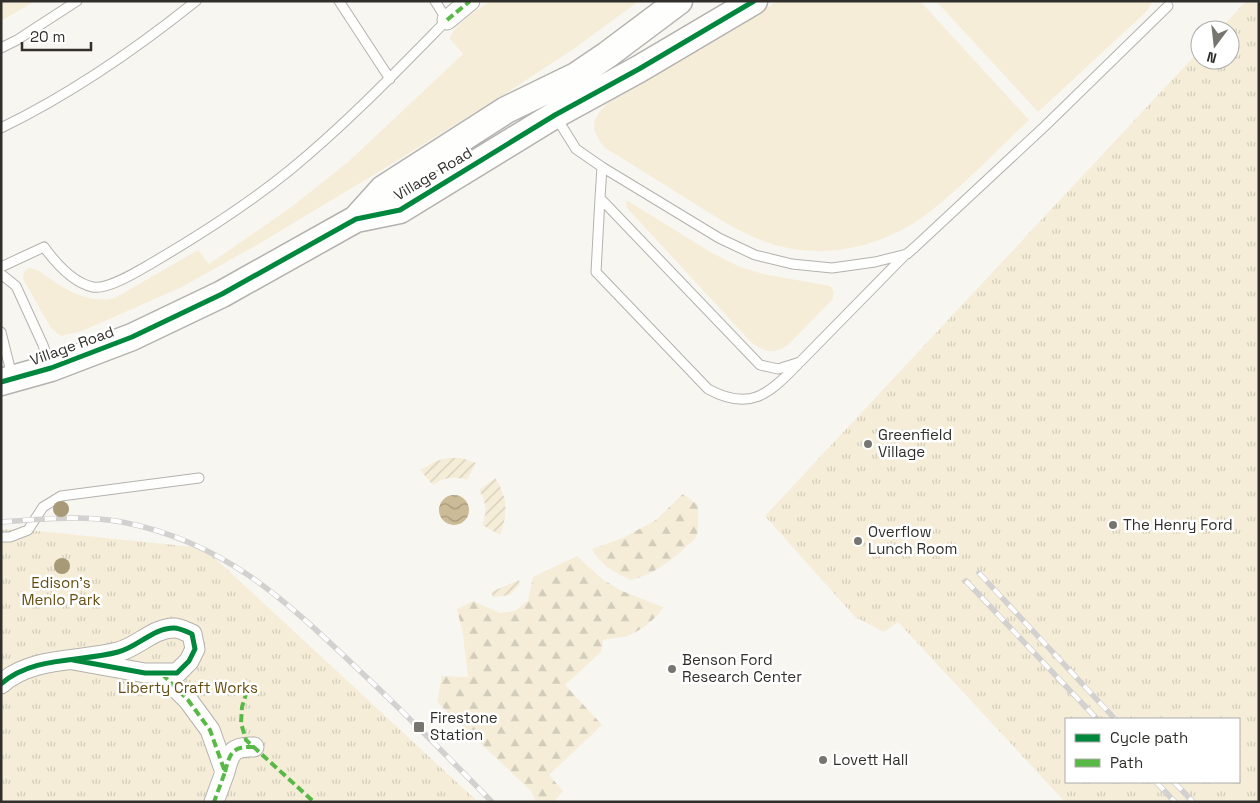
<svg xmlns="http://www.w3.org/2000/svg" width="1260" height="803" viewBox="0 0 1260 803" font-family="'Space Grotesk',sans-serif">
<defs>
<pattern id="forest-firs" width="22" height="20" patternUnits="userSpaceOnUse" patternTransform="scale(1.25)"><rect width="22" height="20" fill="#f5edd8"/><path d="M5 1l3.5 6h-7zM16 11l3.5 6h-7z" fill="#d2ccba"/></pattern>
<pattern id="park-tufts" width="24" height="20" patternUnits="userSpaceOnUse" patternTransform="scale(1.25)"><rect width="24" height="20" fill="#f5edd8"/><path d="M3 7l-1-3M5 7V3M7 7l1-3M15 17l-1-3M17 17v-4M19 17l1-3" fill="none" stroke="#d2ccba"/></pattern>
<pattern id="garden-furrows" width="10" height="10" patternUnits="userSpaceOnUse" patternTransform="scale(1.25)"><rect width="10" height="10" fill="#f5edd8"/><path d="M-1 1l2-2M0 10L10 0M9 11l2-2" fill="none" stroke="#d2ccba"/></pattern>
<pattern id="water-waves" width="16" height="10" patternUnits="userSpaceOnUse" patternTransform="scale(1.25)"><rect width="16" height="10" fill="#cbbb96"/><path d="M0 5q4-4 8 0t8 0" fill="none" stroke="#a5987b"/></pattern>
</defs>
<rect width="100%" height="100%" fill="#f8f6f0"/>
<path fill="#f5edd8" d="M1,1H35L1,21Z
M490,1H639L575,48L511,90L385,168L262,242L182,287L82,331L61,336L51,328L23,279L24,272L28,268C38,269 42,273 49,278C69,292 90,304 115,298L198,250L209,264L290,208L348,162L463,54L450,39C452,26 479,9 490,1Z
M777,1H920L1029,120C994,153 956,194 917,221C879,246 827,258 783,247C751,240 723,221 695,204C665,185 635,166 605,148C589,128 591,119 609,102L737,28Z
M936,1H1153L1146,12L1038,112Z
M628,201L712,253L738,266L763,274L830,286C835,291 834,294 832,300L788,345C773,355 763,352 750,341L627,208L626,202Z"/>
<path fill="url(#forest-firs)" d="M683,494L698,505C698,515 700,528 696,537C695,540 690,543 688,545C671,561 654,574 631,580C614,573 601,565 592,549L623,538L656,520Z
M577,556L602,579L622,591L663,607C658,618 636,635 623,637C616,638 610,638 603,640L601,652L565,685L602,725L549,775L563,791L554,802H536L531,791L437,702L442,676L468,677L463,634L457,609L473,601L500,613L515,611L528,601L533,577Z"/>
<path fill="url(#park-tufts)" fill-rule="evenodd" d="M1246,1H1259V802H1065L898,622L884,632L855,617L765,516L1200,50V60H1230V30H1219ZM1066,719H1239V782H1066Z
M1,529L28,530L204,548L478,802H1Z"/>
<path fill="url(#garden-furrows)" d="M448,458H461L476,463L467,480C455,476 444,477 433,485L420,470L436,461Z
M495,478C508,497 508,514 500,535L482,525C487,513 487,502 479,490Z
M519,580L520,584L510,595L493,597L491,592Z"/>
<path fill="url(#water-waves)" d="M439 510a15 15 0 1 1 30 0a15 15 0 1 1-30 0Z"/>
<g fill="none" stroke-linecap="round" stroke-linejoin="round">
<defs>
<path id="lane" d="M339,1L390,79
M1,48L17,40L77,1
M556,117L576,149L602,167L719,238L755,255L792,264L832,268L875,262L907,254L915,247L1045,126L1168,6
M1,128C71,94 135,50 196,1
M602,167L600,198L760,365L778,369L800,362L906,254
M600,198L596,272L708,389C750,412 769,394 798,364
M1,267L44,247C55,262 73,283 93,287C108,290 138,271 152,263C200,235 247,205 290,170C346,124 396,72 447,20L435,1
M1,274L16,286L43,345L50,366
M1,332L12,376
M1,537H10L28,530L43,507L61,496L199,478"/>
<path id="street" d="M447,20L470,1
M162,674L188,700L210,730L225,772L214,802
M1,684C32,656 81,662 118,652C138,647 153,628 174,628C180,628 187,632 192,634L195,649L189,661L177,673H145L73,660
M225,772C230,752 233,746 254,747"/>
<path id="secondary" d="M356,219L383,189L506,110L576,76L607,55L679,1
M1,382L51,368L132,337L222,294L356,219L400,210L555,115L639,69L754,1"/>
</defs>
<use href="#lane" stroke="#b4b2ae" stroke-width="11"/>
<use href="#street" stroke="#b4b2ae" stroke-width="21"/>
<use href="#secondary" stroke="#b4b2ae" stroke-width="29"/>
<use href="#lane" stroke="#fefefd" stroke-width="9"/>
<use href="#street" stroke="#fefefd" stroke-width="19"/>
<use href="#secondary" stroke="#fefefd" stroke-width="26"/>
<defs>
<path id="rail" d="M1,522C41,519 82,515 122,522C226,542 287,602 361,672C406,714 449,758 492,802
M979,573L1115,719
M966,581L1097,719
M1156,782L1175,802
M1174,782L1193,802"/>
</defs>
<use href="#rail" stroke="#d3d1d0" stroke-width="5.5"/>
<use href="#rail" stroke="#fff" stroke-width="4" stroke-dasharray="11" stroke-linecap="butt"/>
<path stroke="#58b947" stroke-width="4" stroke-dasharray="8 4" stroke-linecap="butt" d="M447,20L470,1
M162,674L188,700L210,730L225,772L214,802
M247,691L242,707L241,723L246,740L314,802
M225,772C230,752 233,746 254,747"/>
<defs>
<path id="cycleway" d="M1,382L51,368L132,337L222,294L356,219L400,210L555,115L639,69L754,1
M1,684C32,656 81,662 118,652C138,647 153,628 174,628C180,628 187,632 192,634L195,649L189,661L177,673H145L73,660"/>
</defs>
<use href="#cycleway" stroke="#fff" stroke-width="8"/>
<use href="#cycleway" stroke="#00873e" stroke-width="5"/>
</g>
<g fill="#a89a76">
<circle cx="61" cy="509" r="8"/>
<circle cx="62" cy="566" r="8"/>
</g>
<g fill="#767570" stroke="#fff" stroke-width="2">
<circle cx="868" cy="444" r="5"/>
<circle cx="1113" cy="525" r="5"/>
<circle cx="858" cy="541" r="5"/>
<circle cx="672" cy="669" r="5"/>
<rect x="413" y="721" width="12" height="12" rx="2.5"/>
<circle cx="823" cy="760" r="5"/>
</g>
<g text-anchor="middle" stroke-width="5" stroke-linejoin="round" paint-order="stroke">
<g font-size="15" fill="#302f2b" stroke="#fff">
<text transform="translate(433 174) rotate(-31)" y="5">Village Road</text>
<text transform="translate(72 346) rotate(-20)" y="5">Village Road</text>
</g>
<g font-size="15" fill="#302f2b" stroke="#fff" text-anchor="start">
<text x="878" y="440">Greenfield<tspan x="878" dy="17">Village</tspan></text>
<text x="1123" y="530">The Henry Ford</text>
<text x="868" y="537">Overflow<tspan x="868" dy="17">Lunch Room</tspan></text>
<text x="682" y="665">Benson Ford<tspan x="682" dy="17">Research Center</tspan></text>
<text x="430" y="723">Firestone<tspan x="430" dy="17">Station</tspan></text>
<text x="833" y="765">Lovett Hall</text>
</g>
<g font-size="15" fill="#664e12" stroke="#fff">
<text x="61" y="588">Edison's<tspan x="61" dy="17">Menlo Park</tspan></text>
<text x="188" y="693">Liberty Craft Works</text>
</g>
</g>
<rect width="1260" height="803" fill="none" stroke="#302f2b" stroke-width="5"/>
<rect x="1065" y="718" width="175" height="65" fill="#ffffff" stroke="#acacaa"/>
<rect x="1075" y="734" width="25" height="8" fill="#00873e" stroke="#acacaa"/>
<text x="1110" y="743" font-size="15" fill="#302f2b">Cycle path</text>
<rect x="1075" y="759" width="25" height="8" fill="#58b947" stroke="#acacaa"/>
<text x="1110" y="768" font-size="15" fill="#302f2b">Path</text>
<g transform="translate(1215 45) rotate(195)"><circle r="24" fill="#ffffff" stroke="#acacaa"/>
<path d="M0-4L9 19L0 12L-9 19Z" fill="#767570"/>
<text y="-8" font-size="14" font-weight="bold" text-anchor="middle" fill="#302f2b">N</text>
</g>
<path d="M22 42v8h69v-8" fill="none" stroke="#302f2b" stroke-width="2.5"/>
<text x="30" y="42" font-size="15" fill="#302f2b" stroke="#ffffff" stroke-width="4" paint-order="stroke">20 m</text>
</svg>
